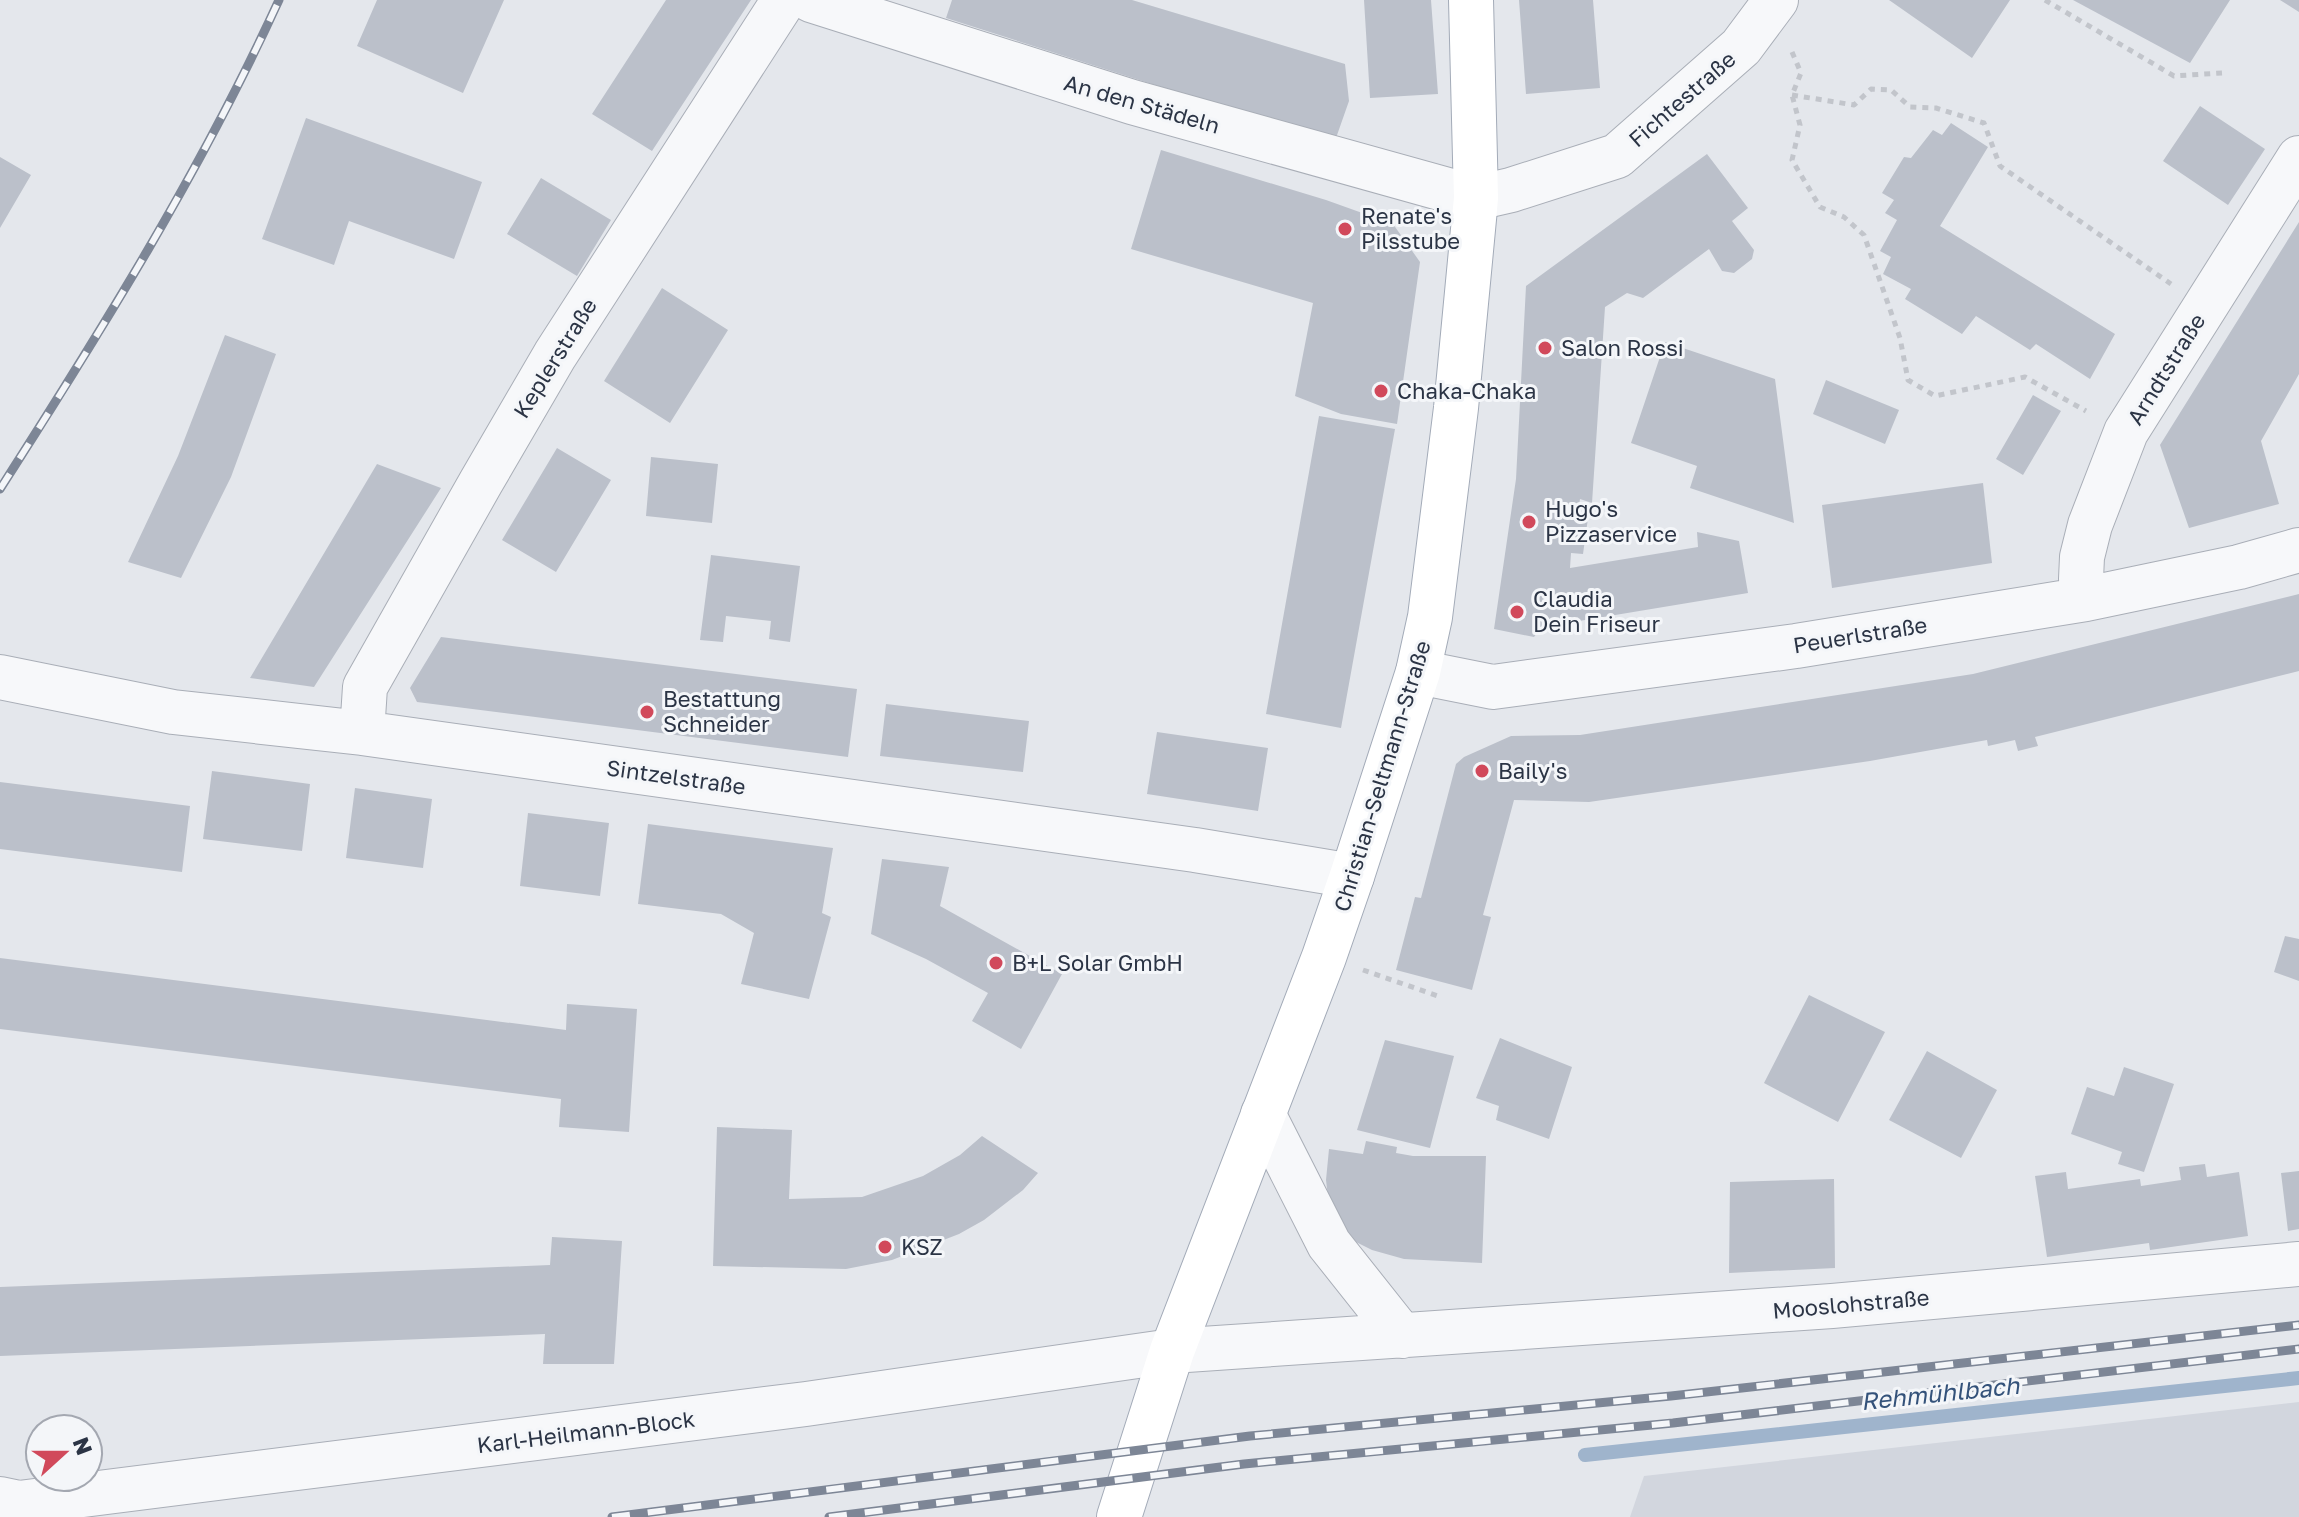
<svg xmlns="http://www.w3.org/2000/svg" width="2299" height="1517" viewBox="0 0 2299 1517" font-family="'Golos Text',sans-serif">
<rect width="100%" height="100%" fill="#e4e7ec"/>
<path fill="#d2d6de" d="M2299,1402V1517H1630L1644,1476Z"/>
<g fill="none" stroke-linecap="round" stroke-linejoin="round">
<path stroke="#9fb4cc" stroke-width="14" d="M1585,1455L2299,1378"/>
</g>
<path fill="#bbc0ca" d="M377,0H504L463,93L357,46Z
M666,0H751L652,151L592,114Z
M952,0H1132L1345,64L1349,101L1336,138L1155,85L946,18Z
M1364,0H1431L1438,94L1370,98Z
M1519,0H1593L1600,88L1526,94Z
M1889,0H2010L1972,58Z
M2073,0H2230L2190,63Z
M2280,0H2299V12Z
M2200,106L2265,149L2228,205L2163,161Z
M306,118L482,182L454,259L349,221L334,265L262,239Z
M1951,123L1988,147L1940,226L2115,334L2090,379L2036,344L2030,350L1976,316L1962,334L1905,299L1911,289L1883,274L1891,257L1880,251L1897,220L1885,213L1894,200L1882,193L1904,157L1911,158L1933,130L1942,135Z
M1161,150L1326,200L1393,224L1420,262L1397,424L1341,414L1295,396L1313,303L1131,249Z
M1707,154L1748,208L1732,221L1754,250L1752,259L1734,273L1722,271L1709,249L1643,298L1627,293L1605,307L1592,503L1580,499L1577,517L1588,518L1583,554L1571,553L1570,568L1698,547L1697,532L1739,541L1748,593L1579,621L1540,629L1534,637L1494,629L1516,479L1526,286Z
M0,157L31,175L0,228Z
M541,178L611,220L577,276L507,234Z
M2299,222V374L2261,441L2279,504L2189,528L2160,445Z
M662,288L728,330L670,423L604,381Z
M225,335L276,354L231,477L181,578L128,562L178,456Z
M1665,342L1775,379L1794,523L1690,488L1697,466L1631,443Z
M1826,380L1899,410L1885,444L1813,414Z
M2033,395L2061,411L2023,475L1996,459Z
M1319,416L1395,429L1341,728L1266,714Z
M557,448L611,480L556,572L502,540Z
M651,457L718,464L712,523L646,516Z
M377,464L441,488L314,687L250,678Z
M1983,483L1992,563L1832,588L1822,505Z
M711,555L800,566L790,642L769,639L771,621L726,616L723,642L700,640Z
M2299,594V671L2035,737L2038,746L2018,751L2015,740L1988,746L1987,740L1870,761L1589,802L1514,800L1483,915L1491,917L1472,990L1396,970L1415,897L1421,898L1456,764L1464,757L1511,736L1580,735L1973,674Z
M441,637L857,689L848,757L417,702L410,688Z
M886,704L1029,721L1023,772L880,756Z
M1157,732L1268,748L1258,811L1147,794Z
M212,771L310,784L302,851L203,839Z
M0,782L190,806L182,872L0,849Z
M355,788L432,799L423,868L346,858Z
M528,813L609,823L600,896L520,886Z
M648,824L833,848L822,913L831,917L809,999L741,984L754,933L721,914L638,904Z
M882,859L949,867L940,906L1062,974L1021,1049L972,1021L988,993L926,959L871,934Z
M2285,936L2299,939V981L2274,972Z
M0,958L566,1030L567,1004L637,1009L629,1132L559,1127L561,1099L0,1029Z
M1809,995L1885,1032L1838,1122L1764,1083Z
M1500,1038L1572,1067L1549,1139L1496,1120L1499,1106L1476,1098Z
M1385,1040L1454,1056L1430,1148L1357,1130Z
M1927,1051L1997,1090L1961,1158L1889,1120Z
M2124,1067L2174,1084L2144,1172L2118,1164L2122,1152L2071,1134L2087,1087L2114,1096Z
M717,1127L792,1130L789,1199L862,1197L923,1176L960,1155L982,1136L1038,1173L1023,1190L984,1220L959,1234L892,1260L846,1269L713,1266Z
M1366,1141L1397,1147L1396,1153L1413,1156H1486L1482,1263L1404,1259L1372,1250L1352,1240L1329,1205L1326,1180L1329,1149L1363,1154Z
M2205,1164L2207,1177L2239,1172L2248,1236L2150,1250L2149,1243L2047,1257L2035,1176L2066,1172L2068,1189L2140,1179L2141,1186L2181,1180L2179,1167Z
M2299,1171V1229L2288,1231L2281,1173Z
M1834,1179L1835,1268L1729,1273L1730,1182Z
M552,1237L622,1241L614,1364H543L545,1334L0,1356V1287L550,1265Z"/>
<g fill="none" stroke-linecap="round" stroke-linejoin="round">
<defs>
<path id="minor" d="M811,0L1132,102L1476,198L1511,190L1617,156L1741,47L1776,0
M2086,599L2081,579L2082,557L2090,525L2126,432L2299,158
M1418,672L1493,687L1796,646L2086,599L2239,567L2299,550
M0,677L173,712L362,733L1195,850L1352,876
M362,733L365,687L481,482L555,355L784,0
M1263,1114L1329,1244L1402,1336
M0,1499L19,1503L806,1404L1172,1351L1832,1306L2299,1264"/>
<path id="major" d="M1119,1517L1172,1351L1324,957L1352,876L1418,672L1430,617L1456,408L1476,198L1471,0"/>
</defs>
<use href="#minor" stroke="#a9aeb7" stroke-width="46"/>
<use href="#major" stroke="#a3abb8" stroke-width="46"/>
<path stroke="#c2c5cb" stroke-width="5" stroke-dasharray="6 6" stroke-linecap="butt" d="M2045,0L2174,76L2222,73
M1792,52L1801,73L1792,95L1800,125L1792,160L1820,207L1844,217L1864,235L1900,338L1908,380L1935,396L2025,377L2086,411
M1792,95L1854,105L1871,89L1891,90L1910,107L1936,108L1984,123L2000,166L2171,284
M1363,970L1438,996"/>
<use href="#minor" stroke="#f7f8fa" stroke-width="44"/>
<use href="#major" stroke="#fff" stroke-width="44"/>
<defs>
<path id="rail" d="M0,489C101,331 201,171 279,0
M612,1517L1250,1436L1671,1396L2299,1325
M829,1517L1244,1464L1673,1423L2299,1349"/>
</defs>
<use href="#rail" stroke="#7d8696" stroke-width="9"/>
<use href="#rail" stroke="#f4f6f9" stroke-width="6" stroke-dasharray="18" stroke-linecap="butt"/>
</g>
<g fill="#d1495b" stroke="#f4f6f9" stroke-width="3">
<circle cx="1345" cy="229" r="8"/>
<circle cx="1545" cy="348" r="8"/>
<circle cx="1381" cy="391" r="8"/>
<circle cx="1529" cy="522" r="8"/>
<circle cx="1517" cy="612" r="8"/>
<circle cx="647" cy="712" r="8"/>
<circle cx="1482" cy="771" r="8"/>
<circle cx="996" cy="963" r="8"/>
<circle cx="885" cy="1247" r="8"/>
</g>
<g text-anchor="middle" stroke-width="6" stroke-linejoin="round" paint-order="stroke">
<g font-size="22" fill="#2b3445" stroke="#f4f6f9">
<text transform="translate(1682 99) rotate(-41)" y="8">Fichtestraße</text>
<text transform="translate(1142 104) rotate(16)" y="8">An den Städeln</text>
<text transform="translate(555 358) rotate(-58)" y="8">Keplerstraße</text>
<text transform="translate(2166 369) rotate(-58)" y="8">Arndtstraße</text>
<text transform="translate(1860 635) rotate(-9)" y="8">Peuerlstraße</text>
<text transform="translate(1382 776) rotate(-73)" y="8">Christian-Seltmann-Straße</text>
<text transform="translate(676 777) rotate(8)" y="8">Sintzelstraße</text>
<text transform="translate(1851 1304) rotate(-5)" y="8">Mooslohstraße</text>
<text transform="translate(586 1432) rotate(-7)" y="8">Karl-Heilmann-Block</text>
</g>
<g font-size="22" fill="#2b3445" stroke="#f4f6f9" text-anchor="start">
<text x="1361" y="224">Renate's<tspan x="1361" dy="25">Pilsstube</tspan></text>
<text x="1561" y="356">Salon Rossi</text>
<text x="1397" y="399">Chaka-Chaka</text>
<text x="1545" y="517">Hugo's<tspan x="1545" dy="25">Pizzaservice</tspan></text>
<text x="1533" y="607">Claudia<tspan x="1533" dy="25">Dein Friseur</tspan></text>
<text x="663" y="707">Bestattung<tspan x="663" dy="25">Schneider</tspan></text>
<text x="1498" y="779">Baily's</text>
<text x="1012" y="971">B+L Solar GmbH</text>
<text x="901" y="1255">KSZ</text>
</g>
<g font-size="24" font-style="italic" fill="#34527a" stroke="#f4f6f9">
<text transform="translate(1940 1394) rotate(-6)" y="8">Rehmühlbach</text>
</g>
</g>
<g transform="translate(64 1453) rotate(69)"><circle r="38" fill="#f4f6f9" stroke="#a4a8b1" stroke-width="2"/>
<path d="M0-6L14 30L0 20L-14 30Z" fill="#d1495b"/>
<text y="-12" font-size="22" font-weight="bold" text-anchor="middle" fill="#2b3445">N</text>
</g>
</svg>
